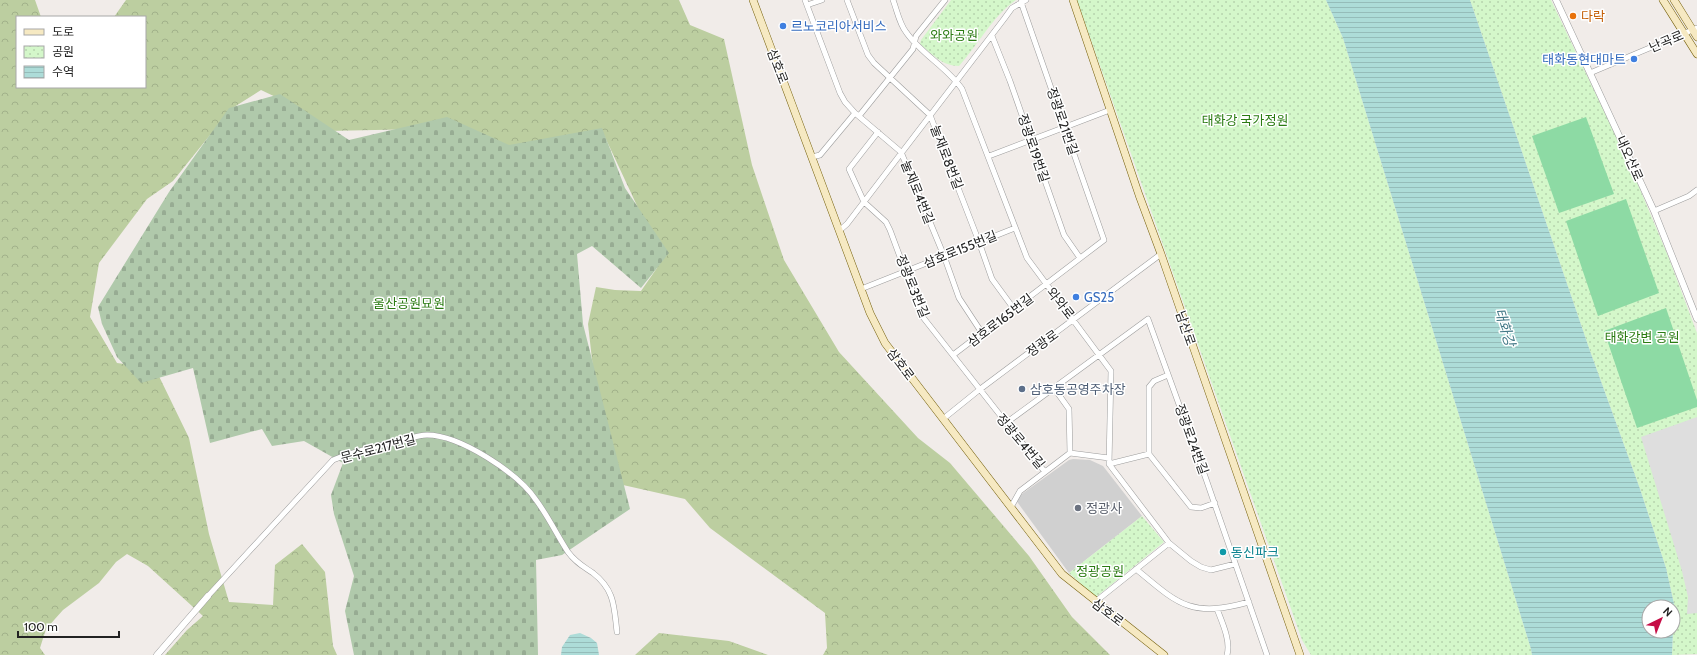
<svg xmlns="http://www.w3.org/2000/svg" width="1697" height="655" viewBox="0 0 1697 655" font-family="Cabin,'Noto Sans KR',sans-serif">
<defs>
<pattern id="forest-crowns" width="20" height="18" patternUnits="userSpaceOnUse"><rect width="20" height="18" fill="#bccea0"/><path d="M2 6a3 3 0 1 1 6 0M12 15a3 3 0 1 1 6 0" fill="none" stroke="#a1b18a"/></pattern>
<pattern id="cemetery-stones" width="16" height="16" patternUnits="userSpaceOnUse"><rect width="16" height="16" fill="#b0c9ab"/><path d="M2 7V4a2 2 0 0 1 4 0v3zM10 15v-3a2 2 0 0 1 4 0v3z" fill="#97ac93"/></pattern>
<pattern id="park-dots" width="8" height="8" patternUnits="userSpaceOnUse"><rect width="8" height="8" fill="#d4f7ca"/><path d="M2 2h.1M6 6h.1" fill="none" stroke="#b6d3ad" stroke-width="1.8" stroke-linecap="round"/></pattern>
<pattern id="water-rules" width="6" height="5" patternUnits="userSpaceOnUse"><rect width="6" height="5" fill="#addcd8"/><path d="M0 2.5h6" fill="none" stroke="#95bcb9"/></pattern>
</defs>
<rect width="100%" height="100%" fill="#f1ece9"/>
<path fill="#d0d0d0" d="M1073,459L1090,460L1103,466L1142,516L1069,573L1015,499L1069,460Z"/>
<path fill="url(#forest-crowns)" d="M0,0H35L41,17H17V87H145V17H114L126,0H679L690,25L724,39L752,165L784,260L839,352L918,438L950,463L1029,556L1072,617L1110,655H823L827,648L825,613L710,528L685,499L623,485L594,377L588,324L596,287L615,290L641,291L657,268L646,225L604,135L506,149L423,129L327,131L282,100L261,90L231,109L173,181L147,199L99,263L90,317L117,363L155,368L189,438L209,534L229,602L273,605L275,565L302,544L325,572L333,646L337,655H165L187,630L203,616L148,566L127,554L116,562L99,583L63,610L46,629L40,648L45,655H0Z
M659,633L729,641L768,655H635Z"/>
<path fill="url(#cemetery-stones)" d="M280,94L349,140L447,117L509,145L602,128L625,188L669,253L641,288L592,246L577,254L583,324L630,509L562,555L536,560L538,655H354L345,611L354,576L334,514L331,495L343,463L304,441L272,446L262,429L210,443L193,368L141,383L117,357L102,324L98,307L169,192L229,108Z"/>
<path fill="url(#park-dots)" d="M951,0H1016C992,17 978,45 959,66C942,66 932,54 920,44L921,40Z
M1077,0H1326L1343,38L1531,649L1532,655H1311L1302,640Z
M1470,0H1551L1631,168L1668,256L1697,333V654L1672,655L1674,604L1666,568L1640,489L1590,351Z
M1142,516L1164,542L1096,597L1069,573Z"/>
<path fill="#8ddaa4" d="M1586,117L1614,194L1559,213L1532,136Z
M1626,199L1659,293L1598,316L1566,221Z
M1666,308L1697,400V407L1637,428L1604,331Z"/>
<path fill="#dedede" d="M1697,417V613L1687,614L1688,597L1682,571L1641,437Z"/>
<path fill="url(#water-rules)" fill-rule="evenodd" d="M1326,0H1470L1590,351L1640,489L1666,568L1674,604L1672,655H1532L1531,649L1343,38ZM1649,607H1673V631H1649Z
M580,633L591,638L597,643L599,655H561L562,647L570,635Z"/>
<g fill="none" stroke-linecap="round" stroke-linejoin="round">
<defs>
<path id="minor" d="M805,0L840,93L845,102L855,113L901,152L944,256L959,298L982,333
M847,0L868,55L874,63L930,115L979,242L992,279L1014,309
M893,0C897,10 899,23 906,32C921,54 947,67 962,89L1027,258L1111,371L1109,464L1169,543L1191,561L1201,567L1211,570L1235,564
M807,5L822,0
M992,36L1010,81L1064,235L1080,258
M1590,73L1697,28
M859,116L913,49L916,36L945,0
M878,132L849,169L864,202L886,222L890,230L922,316L1045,472
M989,156L1110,110
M812,157L820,155L855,113
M1654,211L1689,196L1697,190
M840,230L847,224L1004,19L1012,8L1026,0
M861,289L1015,228
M953,355L1104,240L1021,2
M1168,375L1154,381L1149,387V454L1191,507L1201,508L1215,503
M943,419L979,390L1161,254
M1006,423L1148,319L1206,479L1267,655
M1070,453L1109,458
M1109,464L1149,454
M1011,507L1020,491L1070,453L1069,409L1054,388
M1136,569C1179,605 1191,618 1249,602
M208,596L333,460C355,451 377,446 400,441C408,439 418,435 427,435C460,435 518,473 536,500C548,516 557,535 568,552C576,563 583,566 593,573C615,590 614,607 617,632
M1095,602L1169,543
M1217,609C1222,622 1231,641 1227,655"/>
<path id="tertiary" d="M1556,0L1654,211L1697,319
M157,655L208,596"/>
<path id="secondary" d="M753,0L870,313L885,343L1062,574L1164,655
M1073,0L1139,195L1161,254L1300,655
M1663,0L1697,54
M1674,0L1697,37"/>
</defs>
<use href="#minor" stroke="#9c9c9c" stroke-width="6"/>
<use href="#tertiary" stroke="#9c9c9c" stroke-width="7"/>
<use href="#secondary" stroke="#75600c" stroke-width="8"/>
<use href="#minor" stroke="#fff" stroke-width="5"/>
<use href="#tertiary" stroke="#fff" stroke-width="6"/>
<use href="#secondary" stroke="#f6e9c2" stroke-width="7"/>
</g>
<circle fill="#e8710a" stroke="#fff" stroke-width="1.5" cx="1573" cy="16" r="4"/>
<g fill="#3f7fe0" stroke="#fff" stroke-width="1.5">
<circle cx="783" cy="26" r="4"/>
<circle cx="1634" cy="59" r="4"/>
<circle cx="1076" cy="297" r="4"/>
</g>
<circle fill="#5c6f8a" stroke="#fff" stroke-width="1.5" cx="1022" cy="389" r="4"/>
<circle fill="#6b7280" stroke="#fff" stroke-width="1.5" cx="1078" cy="508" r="4"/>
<circle fill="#0f9aa8" stroke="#fff" stroke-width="1.5" cx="1223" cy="552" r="4"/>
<g text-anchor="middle" stroke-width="3" stroke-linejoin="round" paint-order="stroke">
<g font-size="13" fill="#c56008" stroke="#fff" text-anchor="start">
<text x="1581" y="21">다락</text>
</g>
<g font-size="13" fill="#366cbe" stroke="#fff" text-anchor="start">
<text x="791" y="31">르노코리아서비스</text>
<text x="1626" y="64" text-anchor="end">태화동현대마트</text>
<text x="1084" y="302">GS25</text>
</g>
<g font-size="13" fill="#2b7c13" stroke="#fff">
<text x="954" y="40">와와공원</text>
<text x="1245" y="125">태화강 국가정원</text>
<text x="409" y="308">울산공원묘원</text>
<text x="1642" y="342">태화강변 공원</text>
<text x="1100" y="576">정광공원</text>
</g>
<g font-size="13" fill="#222" stroke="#fff">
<text transform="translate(1666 41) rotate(-23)" y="5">난곡로</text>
<text transform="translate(778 66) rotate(69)" y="5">삼호로</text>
<text transform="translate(1063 121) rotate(71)" y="5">정광로21번길</text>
<text transform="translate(1034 148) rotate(71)" y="5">정광로19번길</text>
<text transform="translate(947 157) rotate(69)" y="5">눌재로8번길</text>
<text transform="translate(1630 158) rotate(66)" y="5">내오산로</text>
<text transform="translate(918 192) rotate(68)" y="5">눌재로4번길</text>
<text transform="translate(960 249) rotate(-22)" y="5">삼호로155번길</text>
<text transform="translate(913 286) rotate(68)" y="5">정광로3번길</text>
<text transform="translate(1061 303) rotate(52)" y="5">와와로</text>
<text transform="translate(1000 320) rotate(-37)" y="5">삼호로165번길</text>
<text transform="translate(1186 328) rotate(71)" y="5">남산로</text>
<text transform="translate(1042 343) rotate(-36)" y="5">정광로</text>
<text transform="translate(901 364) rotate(53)" y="5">삼호로</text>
<text transform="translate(1192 439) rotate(70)" y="5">정광로24번길</text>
<text transform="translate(1021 441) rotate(50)" y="5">정광로4번길</text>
<text transform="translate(378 448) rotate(-15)" y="5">문수로217번길</text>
<text transform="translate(1108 612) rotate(38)" y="5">삼호로</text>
</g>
<g font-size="13" fill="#4e5e75" stroke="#fff" text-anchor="start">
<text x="1030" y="394">삼호동공영주차장</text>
</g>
<g font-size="13" fill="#5b616d" stroke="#fff" text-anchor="start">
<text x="1086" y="513">정광사</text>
</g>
<g font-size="13" fill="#0d838f" stroke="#fff" text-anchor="start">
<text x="1231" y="557">동신파크</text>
</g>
<g font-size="14" font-style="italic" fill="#427886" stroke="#fff">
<text transform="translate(1505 327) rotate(73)" y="5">태화강</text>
</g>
</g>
<rect x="16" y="16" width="130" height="72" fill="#ffffff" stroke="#a7a7a7"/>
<rect x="24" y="29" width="20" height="6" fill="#f6e9c2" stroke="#a7a7a7"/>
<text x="52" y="36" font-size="12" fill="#222222">도로</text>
<rect x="24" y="46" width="20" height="12" fill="url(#park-dots)" stroke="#a7a7a7"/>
<text x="52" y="56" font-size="12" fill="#222222">공원</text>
<rect x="24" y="66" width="20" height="12" fill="url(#water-rules)" stroke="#a7a7a7"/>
<text x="52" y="76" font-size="12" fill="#222222">수역</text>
<g transform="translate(1661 619) rotate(43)"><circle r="19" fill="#ffffff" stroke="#a7a7a7"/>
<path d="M0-3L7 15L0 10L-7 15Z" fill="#c60d46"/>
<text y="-6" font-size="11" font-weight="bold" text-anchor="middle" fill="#222222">N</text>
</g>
<path d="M18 631v6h101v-6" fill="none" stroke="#222222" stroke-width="2"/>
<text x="24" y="631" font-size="12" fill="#222222" stroke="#ffffff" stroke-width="3" paint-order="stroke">100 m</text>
</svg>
